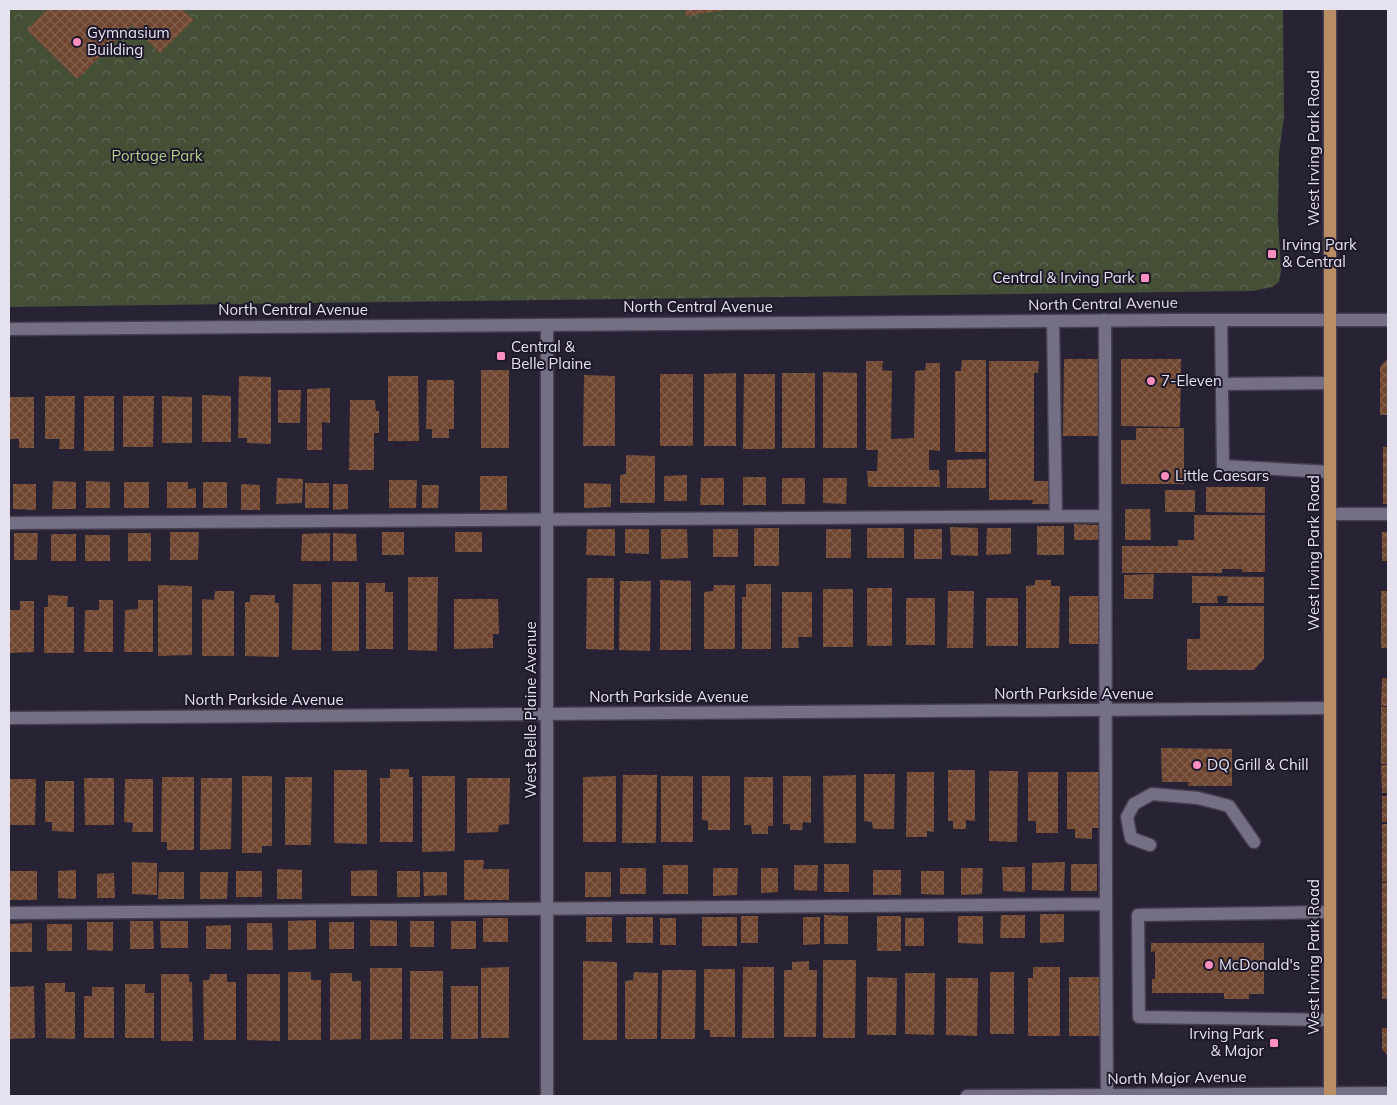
<svg xmlns="http://www.w3.org/2000/svg" width="1397" height="1105" viewBox="0 0 1397 1105" font-family="Mulish,sans-serif">
<defs>
<pattern id="park-crowns" width="20" height="18" patternUnits="userSpaceOnUse" patternTransform="scale(1.25)"><rect width="20" height="18" fill="#444f36"/><path d="M2 6a3 3 0 1 1 6 0M12 15a3 3 0 1 1 6 0" fill="none" stroke="#5f6853"/></pattern>
<pattern id="building-cross-hatch" width="8" height="8" patternUnits="userSpaceOnUse" patternTransform="scale(1.25)"><rect width="8" height="8" fill="#6f462f"/><path d="M0 0l8 8M0 8l8-8" fill="none" stroke="#83604d"/></pattern>
</defs>
<rect width="100%" height="100%" fill="#282235"/>
<path fill="url(#park-crowns)" d="M9,9H1283L1284,117L1279,153L1278,216L1281,271L1279,282L1272,287L1253,291L9,307Z"/>
<path fill="url(#building-cross-hatch)" d="M48,9H182L194,20L160,53L132,25L77,79L27,30Z
M685,9H726V10L686,16Z
M1388,358V415H1380V367Z
M1064,359H1099V436H1063Z
M1121,359H1181L1180,427L1121,426Z
M962,360H986V452H955V371H961Z
M866,361H883L882,370L892,371L891,439L914,438L915,371L925,370L926,363H940V451L929,450V470H939L940,487H868L867,471H877L878,450H866Z
M989,361H1039L1038,373H1034V481H1050V504H1032L1033,500H989Z
M481,370H509V448H481Z
M823,372L857,373V448H823Z
M736,373V446H704V374Z
M782,373H815V448H782Z
M660,374H693V446H660Z
M744,374H775V449H743Z
M584,375L615,376V446H583Z
M239,376L271,377V444L247,443V438H238Z
M388,376H418L419,441H388Z
M427,380H454V429H449V438H432V429H426Z
M330,388V423L322,422V450H307V389Z
M278,390H301L300,423H278Z
M202,395L231,396V442H202Z
M45,396H75L74,449H59L60,439H45Z
M84,396H114V451H84Z
M123,396H154L153,447H123Z
M162,396L192,397V443H162Z
M9,397H34V448H19V439H9Z
M350,400H375L376,411H379V433H374V470H349Z
M1136,428H1184V484H1121V440H1136Z
M1383,447H1388V504H1383Z
M626,455L655,456V503H620V475L626,474Z
M986,459V488H947V460Z
M687,475V501H664V476Z
M480,476H507V510H480Z
M743,477H766V505H743Z
M277,478L303,479L302,503L276,504Z
M701,478H724V505H700Z
M782,478H805V504H782Z
M823,478H847L846,504L823,503Z
M389,480H417L416,508H389Z
M53,481L76,482V509H52Z
M86,481L110,482V508H86Z
M124,482H149V508H124Z
M167,482H188V489L196,488V508H167Z
M203,482H227V508H203Z
M305,483H329V508H305Z
M584,483L611,484V507L584,508Z
M13,484H36V510L13,509Z
M241,484L260,485V510H241Z
M333,484H348V509L333,510Z
M422,485H439L438,508H422Z
M1206,487H1265V513L1206,512Z
M1165,490H1195V512H1165Z
M1125,509H1150L1151,540H1125Z
M1194,515H1265V572H1242V569H1222V573H1122V546H1178V540H1194Z
M1074,524L1098,525V540H1074Z
M1037,526H1064V555H1037Z
M950,527L978,528V556L951,555Z
M754,528H779V566H754Z
M867,528H904V558H867Z
M987,528H1011V554L986,555Z
M587,529H615V556L586,555Z
M625,529H649V554L625,553Z
M661,529H687L688,558L661,559Z
M713,529H738V557H713Z
M826,529H851V558H826Z
M914,529H942V559H914Z
M170,532H199L198,560H170Z
M382,532H404V555H382Z
M455,532H482V552H455Z
M1382,532H1388V561H1382Z
M14,533H38L37,560H14Z
M128,533H151V561H128Z
M330,533V561H301L302,534Z
M333,533L356,534L357,561H333Z
M51,534H76V561H51Z
M85,535H110V561H85Z
M1154,574L1153,599H1124V575Z
M1192,576L1264,577V603H1227L1228,596H1217L1218,603H1192Z
M408,577H438L437,651L408,650Z
M587,578H614V650L586,649Z
M660,580L691,581V650H660Z
M1035,580H1051V586H1060L1059,648H1026V586L1035,585Z
M620,581H651L650,651L619,650Z
M332,582H359V651H332Z
M366,583H385V592H393V649H366Z
M293,584H321V650H292Z
M746,584H771V649H742V597H746Z
M158,585L192,586V655L158,656Z
M714,585H735V649H704V592L713,591Z
M867,588H892V646H867Z
M823,589H853V647H823Z
M215,591H234V656H202V599L214,600Z
M948,591H974L973,648H947Z
M1381,591H1388V648H1381Z
M782,592H812V637H798L799,648H782Z
M48,595L68,596L67,607H74V653H44V607H48Z
M250,595H275V603H279V657L245,656V602H250Z
M1069,596H1098V644H1069Z
M906,598H935V645H906Z
M986,598H1018V646H986Z
M454,599H498L499,634H493V648L454,649Z
M99,600H113V652H84L85,610H99Z
M138,600H153V652H124L125,610L138,609Z
M20,601H34V652L9,653V610H20Z
M1200,606H1264V659L1254,670H1187V639H1200Z
M1382,678H1388V706H1381Z
M1381,707H1388V764H1381Z
M1161,748L1232,749V786H1188L1189,782H1162Z
M1381,765H1388V793H1382Z
M390,769H409V777H413V842H380V778H390Z
M334,770H367V844L334,843Z
M948,770H975V821L966,820V829H953V821H948Z
M989,771H1018L1017,842L989,841Z
M907,772H934V832L927,831V837H906Z
M1028,772H1058V833H1036V821H1028Z
M1067,772H1100V828H1092V839L1075,838V829H1067Z
M864,774H895L894,829H873L872,822L864,821Z
M623,775H657L656,843H622Z
M856,775V843H824L823,776Z
M242,776H272V846H262V853H242Z
M422,776H455V851L422,852Z
M616,776V842H583V777Z
M661,776H693V842H661Z
M702,776H730V830H708V821L702,820Z
M783,776H811V823L803,822L802,830H790V824H783Z
M162,777H194V850H167V842H161Z
M285,777H312L311,845H285Z
M744,777H773V826H768V834H752L751,825H744Z
M84,778H114V825H85Z
M201,778H232L231,849L200,850Z
M467,778H510L509,824L499,825L498,832L467,833Z
M9,779H36L35,825H9Z
M125,779H153V832H132L133,823L124,822Z
M45,781H74V832L52,831V822H45Z
M1382,796H1388V822H1382Z
M1382,824H1388V882H1382Z
M464,860H484L483,869H509V900H464Z
M132,862L157,863V895L132,894Z
M1065,862L1064,891L1032,890V863Z
M824,864H849V892H824Z
M1071,864H1097V891H1071Z
M663,865H688V894H663Z
M794,865H818L817,891L794,890Z
M1002,867H1025V892L1003,891Z
M620,868H646V894H620Z
M713,868H738L737,895L713,896Z
M761,868H778V892L761,893Z
M961,868H983L982,894L961,895Z
M277,869L302,870V899H277Z
M76,870V899L58,898V871Z
M377,870V896H351V871Z
M873,870H901V895H873Z
M9,871H37V900H9Z
M236,871H262V897H236Z
M397,871H420V897H397Z
M921,871H944V895L921,894Z
M159,872H184V899H158Z
M200,872H228L227,899H200Z
M423,872H447V895L424,896Z
M585,872H611V897H585Z
M114,873L115,898H97V874Z
M1382,883H1388V999H1382Z
M1040,914H1064V942L1040,943Z
M824,915L848,916V944H824Z
M1001,915H1025V938H1000Z
M741,916H758V943H741Z
M877,916H901V951H877Z
M958,916H983V944L958,943Z
M586,917H612V942H586Z
M626,917H653V943H626Z
M702,917H737V946H702Z
M803,917H820V944L803,945Z
M483,918H508V942H483Z
M660,918H676V945H660Z
M905,918H924V946H905Z
M316,920V949L288,950V921Z
M370,920L397,921V946H370Z
M130,921H153L154,949H130Z
M160,921H188V948H161Z
M410,921H434V947H410Z
M451,921H476V949H451Z
M87,922H113V951L87,950Z
M329,922H354V949H329Z
M32,923V952H9V924Z
M247,923H272L273,950H247Z
M47,924H72V951H47Z
M231,925V949H206V926Z
M1151,943H1264V994H1249V999H1224V993H1152V979H1155V951L1151,952Z
M823,960H856L855,1038H823Z
M583,961L617,962V1040H583Z
M809,961V970H817L816,1037H784V970H792V962Z
M509,967V1038H481V968Z
M743,967H774V1038H742Z
M1033,967H1060V1036H1028V978H1033Z
M370,968H402V1039L370,1040Z
M704,969H735V1037H710V1030H704Z
M662,970H696L695,1039H661Z
M410,971H443V1039H410Z
M288,972H311V980H321V1040H288Z
M634,972L658,973L657,1039H625V981L633,980Z
M990,972H1014V1034H990Z
M330,973H352V981H361V1039L330,1040Z
M905,973H935L934,1035L905,1034Z
M161,974H189V982H192L193,1041H161Z
M210,974H227V982H236V1040H204L203,980H209Z
M247,974H280V1041L247,1040Z
M867,977L897,978L896,1035H867Z
M1069,977H1100V1036H1069Z
M946,978H978L977,1036L946,1035Z
M45,983H65V992H75V1039L46,1038Z
M125,984H145V993H154V1038H125Z
M34,986L35,1038L9,1039V987Z
M451,986H478V1039H451Z
M92,987H114V1038H84V996H92Z
M1382,1028H1388V1056L1382,1049Z"/>
<g fill="none" stroke-linecap="round" stroke-linejoin="round">
<defs>
<path id="service" d="M1105,320L1106,904L1107,1096
M1221,320L1223,466L1330,472
M1053,321L1056,516
M1222,384L1330,383
M1330,514H1388
M9,523L1105,516
M1150,845L1131,838L1127,817L1134,804L1152,794L1198,798L1229,806L1254,842
M9,913L1106,904
M1330,1020L1139,1017L1138,915L1330,912"/>
<path id="minor" d="M9,718L1330,708
M547,1096V325
M967,1096L1388,1093"/>
<path id="secondary" d="M9,329L1177,320H1388"/>
<path id="primary" d="M1330,1096V9"/>
</defs>
<use href="#service" stroke="#443e4f" stroke-width="15"/>
<use href="#minor" stroke="#443e4f" stroke-width="15"/>
<use href="#secondary" stroke="#443e4f" stroke-width="15"/>
<use href="#primary" stroke="#443e4f" stroke-width="15"/>
<use href="#service" stroke="#756f86" stroke-width="12"/>
<use href="#minor" stroke="#756f86" stroke-width="12"/>
<use href="#secondary" stroke="#756f86" stroke-width="12"/>
<use href="#primary" stroke="#ba8e64" stroke-width="12"/>
</g>
<g fill="#fd8ec0" stroke="#1e182b" stroke-width="2">
<circle cx="77" cy="42" r="5"/>
<rect x="1267" y="249" width="10" height="10" rx="2.5"/>
<rect x="1140" y="273" width="10" height="10" rx="2.5"/>
<rect x="496" y="351" width="10" height="10" rx="2.5"/>
<circle cx="1151" cy="381" r="5"/>
<circle cx="1165" cy="476" r="5"/>
<circle cx="1197" cy="765" r="5"/>
<circle cx="1209" cy="965" r="5"/>
<rect x="1269" y="1038" width="10" height="10" rx="2.5"/>
</g>
<g text-anchor="middle" stroke-width="4" stroke-linejoin="round" paint-order="stroke">
<g font-size="15" fill="#e5e1ef" stroke="#1e182b" text-anchor="start">
<text x="87" y="38">Gymnasium<tspan x="87" dy="17">Building</tspan></text>
<text x="1282" y="250">Irving Park<tspan x="1282" dy="17">&amp; Central</tspan></text>
<text x="1135" y="283" text-anchor="end">Central &amp; Irving Park</text>
<text x="511" y="352">Central &amp;<tspan x="511" dy="17">Belle Plaine</tspan></text>
<text x="1161" y="386">7-Eleven</text>
<text x="1175" y="481">Little Caesars</text>
<text x="1207" y="770">DQ Grill &amp; Chill</text>
<text x="1219" y="970">McDonald's</text>
<text x="1264" y="1039" text-anchor="end">Irving Park<tspan x="1264" dy="17">&amp; Major</tspan></text>
</g>
<g font-size="15" fill="#e5e1ef" stroke="#1e182b">
<text transform="translate(1314 148) rotate(-90)" y="5">West Irving Park Road</text>
<text transform="translate(1103 304) rotate(-1)" y="5">North Central Avenue</text>
<text x="698" y="312">North Central Avenue</text>
<text x="293" y="315">North Central Avenue</text>
<text transform="translate(1314 553) rotate(-90)" y="5">West Irving Park Road</text>
<text x="1074" y="699">North Parkside Avenue</text>
<text x="669" y="702">North Parkside Avenue</text>
<text x="264" y="705">North Parkside Avenue</text>
<text transform="translate(531 710) rotate(-90)" y="5">West Belle Plaine Avenue</text>
<text transform="translate(1314 957) rotate(-90)" y="5">West Irving Park Road</text>
<text transform="translate(1177 1078) rotate(-1)" y="5">North Major Avenue</text>
</g>
<g font-size="15" fill="#b3d18c" stroke="#1e182b">
<text x="157" y="161">Portage Park</text>
</g>
</g>
<rect width="1397" height="1105" fill="none" stroke="#e5e1ef" stroke-width="20"/>
</svg>
